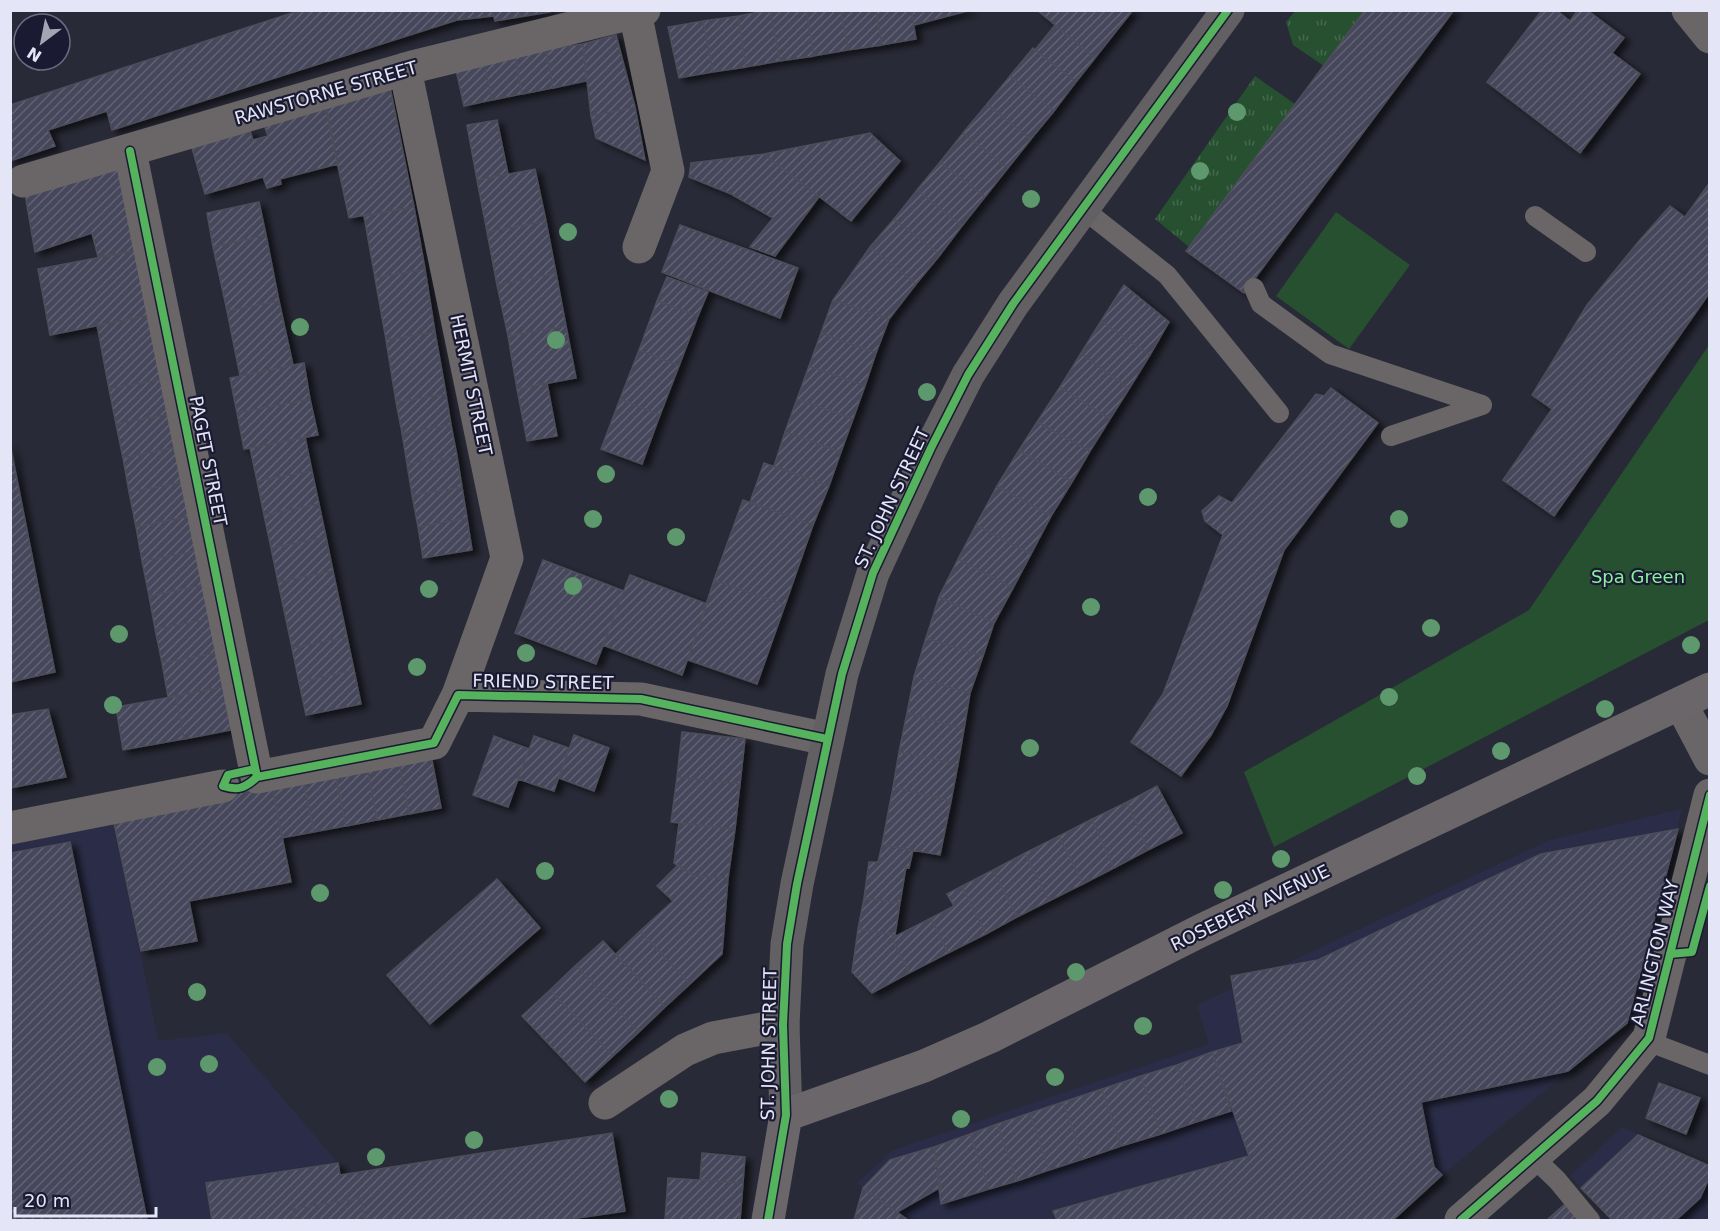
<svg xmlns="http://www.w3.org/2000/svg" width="1720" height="1231" viewBox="0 0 1720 1231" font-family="'DejaVu Sans',sans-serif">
<defs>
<pattern id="grass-tufts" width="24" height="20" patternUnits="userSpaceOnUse" patternTransform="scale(1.5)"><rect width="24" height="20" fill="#26502f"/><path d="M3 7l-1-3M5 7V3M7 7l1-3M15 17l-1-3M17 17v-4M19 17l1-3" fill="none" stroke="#45694e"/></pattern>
<pattern id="building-hatch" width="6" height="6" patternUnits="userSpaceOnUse" patternTransform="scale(1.5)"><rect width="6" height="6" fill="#46475c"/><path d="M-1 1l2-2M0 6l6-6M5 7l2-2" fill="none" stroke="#616274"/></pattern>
<filter id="shadow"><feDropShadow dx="6" dy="4" stdDeviation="3" flood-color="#0009"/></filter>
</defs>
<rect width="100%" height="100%" fill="#292a37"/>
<path fill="#2b2d48" d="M1682,809L1627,1023L1442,1175L1393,1220H854L863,1188L857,1183L893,1150L1209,1044L1197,1005L1550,840Z
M113,818L158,1041L227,1033L338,1163L340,1175L612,1133L625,1211L578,1218V1220H11L10,843Z
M1622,1127L1709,1166V1220H1612L1570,1176Z"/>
<path fill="url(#grass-tufts)" d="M1295,11H1365L1324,66L1293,45L1286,22Z
M1255,76L1295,104L1189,247L1155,219Z"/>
<path fill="#26502f" d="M1336,212L1410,265L1349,349L1276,296Z
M1709,345V620L1274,847L1244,772L1529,610Z"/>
<path fill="url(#building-hatch)" stroke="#4d4e5a" stroke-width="1.5" filter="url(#shadow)" d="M301,10H492L493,16L457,20L112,130L107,111L48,130L55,146L10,161V105Z
M492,10H519L520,17L495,21Z
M519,10H549L550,12L520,17Z
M770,10H806L814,56L780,61Z
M770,10L780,61L746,67L738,16Z
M806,10H841L848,50L814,56Z
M841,10H876L882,45L848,50Z
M876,10H911L916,39L882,45Z
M911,10H971L914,25Z
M1037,10H1133L1095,58Z
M1365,10H1454L1244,293L1186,251Z
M1542,10H1556L1570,21L1578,10H1587L1624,38L1612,53L1640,74L1580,153L1487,82Z
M738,16L746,67L713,72L703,21Z
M703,21L713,72L679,78L668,27Z
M1055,25L1095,58L1076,82L1035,50Z
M616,35L635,107L591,116L583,44Z
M583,44L586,81L553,88L546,49Z
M1033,48L1076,82L1054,111L1010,76Z
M546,49L553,88L522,94L515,56Z
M515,56L522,94L492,100L484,63Z
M484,63L492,100L464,106L456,70Z
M1010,76L1054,111L1031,139L987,104Z
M389,82L414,207L349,218L324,101Z
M987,104L1031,139L1008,168L963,133Z
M326,106L338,164L280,179L281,184L267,188L263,177L205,194L192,148L250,131L253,140L268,136L264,125Z
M635,107L645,160L596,138L591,116Z
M497,120L508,174L477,180L467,125Z
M870,133L900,161L851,221L764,154Z
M963,133L1008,168L985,197L940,162Z
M764,154L819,197L775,256L750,247L773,218L731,194L689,177L691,163Z
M940,162L985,197L962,226L917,190Z
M119,167L139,250L98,257L92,233L35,252L25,194Z
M535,169L546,221L487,232L477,180Z
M1710,182V292L1554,516L1503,480L1552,409L1532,395L1587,305L1639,241L1670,206L1685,217Z
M917,190L962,226L940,255L894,219Z
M259,202L266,235L213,247L207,213Z
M414,207L425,269L375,278L364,216Z
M894,219L940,255L916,284L870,247Z
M546,221L556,273L497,285L487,232Z
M680,225L798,268L780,318L662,272Z
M266,235L279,301L227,311L213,247Z
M870,247L916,284L889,319L833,300Z
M139,250L151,315L50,335L38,269Z
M425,269L435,332L386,340L375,278Z
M556,273L566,326L508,336L497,285Z
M667,277L708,292L698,316L657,301Z
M1124,285L1169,322L1150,355L1101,321Z
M833,300L889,319L876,353L821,333Z
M279,301L293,365L240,376L227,311Z
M657,301L698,316L679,366L639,350Z
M151,315L164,379L109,389L97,325Z
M1101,321L1150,355L1129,389L1081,353Z
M566,326L576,378L517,389L508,336Z
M435,332L446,394L396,402L386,340Z
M821,333L876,353L865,386L809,366Z
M639,350L679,366L660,415L620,399Z
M1081,353L1129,389L1110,419L1060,387Z
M304,363L310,399L237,413L230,378Z
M809,366L865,386L853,419L797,399Z
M164,379L170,414L116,424L109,389Z
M547,383L557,436L527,441L517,389Z
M1060,387L1110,419L1090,451L1037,422Z
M1331,388L1378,423L1284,550L1227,706L1211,735L1181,776L1131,742L1163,694L1223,535L1205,521L1202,511L1219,496L1232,503L1316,394L1324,396Z
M446,394L451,425L402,433L396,402Z
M310,399L318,435L244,449L237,413Z
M620,399L660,415L642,464L601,449Z
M797,399L853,419L841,452L785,432Z
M170,414L177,447L123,458L116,424Z
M1037,422L1090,451L1072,482L1019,450Z
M451,425L457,456L407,464L402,433Z
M785,432L841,452L829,486L774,466Z
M305,437L312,471L257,481L250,448Z
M10,444L55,672L10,682Z
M177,447L184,482L129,492L123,458Z
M1019,450L1072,482L1051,516L997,486Z
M457,456L462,487L412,495L407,464Z
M764,463L829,486L813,525L750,502Z
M312,471L319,504L264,515L257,481Z
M184,482L190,516L136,527L129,492Z
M997,486L1051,516L1031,554L976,525Z
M462,487L467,518L418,527L412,495Z
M743,500L813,525L785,605L714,580Z
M319,504L326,537L271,548L264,515Z
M190,516L197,551L142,561L136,527Z
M467,518L472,550L423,558L418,527Z
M976,525L1031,554L1013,588L958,559Z
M326,537L333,571L278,582L271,548Z
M197,551L203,585L149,596L142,561Z
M958,559L1013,588L994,623L939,597Z
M543,560L624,591L596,664L515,633Z
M333,571L347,637L292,648L278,582Z
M630,575L707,604L682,675L603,645Z
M714,580L785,605L757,684L688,660Z
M203,585L210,619L155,629L149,596Z
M939,597L994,623L983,656L926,638Z
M210,619L216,653L162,663L155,629Z
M347,637L354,670L299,682L292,648Z
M926,638L983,656L970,693L914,677Z
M216,653L223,687L168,697L162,663Z
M354,670L361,704L306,715L299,682Z
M914,677L970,693L964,729L907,713Z
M223,687L231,730L184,739L176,696Z
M176,696L184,739L123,750L116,707Z
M48,709L66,777L10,788V715Z
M907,713L964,729L958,764L899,752Z
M682,732L745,739L740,784L677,777Z
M574,735L609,748L594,791L559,778Z
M494,736L529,749L508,807L473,795Z
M534,736L569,748L554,791L518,779Z
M899,752L958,764L951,801L893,787Z
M431,755L441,808L409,814L399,761Z
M399,761L409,814L377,820L367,767Z
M367,767L377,820L346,826L335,774Z
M335,774L346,826L314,832L303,780Z
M677,777L740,784L735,829L671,822Z
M303,780L314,832L282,838L272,786Z
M272,786L291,882L189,901L197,941L141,951L113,818Z
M1157,786L1182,833L1148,850L1127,802Z
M893,787L951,801L940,855L882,845Z
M1127,802L1148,850L1114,868L1092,819Z
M1092,819L1114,868L1083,884L1059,836Z
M679,823L735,829L728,878L695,876L674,863Z
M1678,829L1627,1023L1568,1071L1421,1102L1434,1167L1442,1175L1393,1220H1057L1053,1211L1249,1156L1212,1052L1243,1043L1231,976L1318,960L1541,854Z
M1059,836L1083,884L1049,901L1025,853Z
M70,842L147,1220H10V853Z
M882,845L913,850L909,868L906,867L900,903L864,898L869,862H878Z
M1025,853L1049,901L1017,917L993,870Z
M678,865L695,876L728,878L722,954L690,984L640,931L673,901L657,886Z
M993,870L1017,917L986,934L962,886Z
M497,879L540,928L430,1024L387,975Z
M962,886L986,934L948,953L931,918L954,906L947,894Z
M864,898L900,903L895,935L858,929Z
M931,918L948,953L909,973L892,938Z
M858,929L895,935L892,938L909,973L872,993L852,972Z
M640,931L690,984L665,1007L616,954Z
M603,941L665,1007L639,1032L576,965Z
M576,965L639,1032L613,1056L550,990Z
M550,990L613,1056L585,1082L522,1016Z
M1212,1052L1231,1111L1196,1122L1177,1065Z
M1177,1065L1196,1122L1161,1134L1141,1076Z
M1141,1076L1161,1134L1121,1146L1102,1089Z
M1659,1083L1700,1098L1686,1134L1646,1118Z
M1102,1089L1121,1146L1083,1159L1063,1102Z
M1063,1102L1083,1159L1049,1170L1030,1113Z
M1030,1113L1049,1170L1017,1181L997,1124Z
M997,1124L1017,1181L989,1189L970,1134Z
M612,1133L625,1211L564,1220H365L361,1198L293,1209L295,1220H212L206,1183L338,1163L340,1175Z
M970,1134L989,1189L941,1204L934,1147Z
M1638,1135L1710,1166V1176L1700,1198L1676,1220H1612L1581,1188Z
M934,1147L941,1187L897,1212L863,1188L890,1160Z
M702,1153L745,1157L743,1183L700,1180Z
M668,1178L743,1183L740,1220H665Z
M863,1188L897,1212L908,1220H854Z
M361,1198L365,1220H295L293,1209Z
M1566,1203L1582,1220H1547Z"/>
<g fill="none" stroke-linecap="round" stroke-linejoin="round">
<path stroke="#6a6667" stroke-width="20" d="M1082,208L1167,275L1279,413
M1535,216L1586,252
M1254,288L1261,304L1330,354L1482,405
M1391,436L1482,405
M1649,1038L1660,1046L1710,1065
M1533,1157L1557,1180L1590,1220"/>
<path stroke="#6a6667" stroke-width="33" d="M1688,10L1710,37
M635,12L668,171L639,247
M405,69L507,558L458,695
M130,151L257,777L434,743L458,695L641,699L827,739
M23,181L412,67L644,10
M1681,704L1710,759
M10,828L223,786
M605,1103L685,1050L713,1038L783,1025
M1461,1220L1597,1101L1649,1038L1710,795"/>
<path stroke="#636063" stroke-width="33" d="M786,1115L783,1025L787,944L797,884L842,674L873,573L931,448L968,375L1013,304L1228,10"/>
<path stroke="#6b666a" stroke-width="33" d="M768,1220L786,1115L924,1066L990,1037L1200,931L1710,689"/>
<defs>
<path id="cycleway" d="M130,151L257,777
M255,769L228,775L223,786C238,791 245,788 257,777L434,743L458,695L641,699L827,739
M1670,954L1692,952L1710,886
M768,1220L786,1115L783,1025L787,944L797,884L842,674L873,573L931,448L968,375L1013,304L1228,10
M1461,1220L1597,1101L1649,1038L1710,795"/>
</defs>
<use href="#cycleway" stroke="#1a1b32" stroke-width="11"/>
<use href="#cycleway" stroke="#56b35d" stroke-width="8"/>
</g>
<g fill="#5d996d">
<circle cx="1237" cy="112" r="9"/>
<circle cx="1200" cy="171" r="9"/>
<circle cx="1031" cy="199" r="9"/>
<circle cx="568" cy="232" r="9"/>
<circle cx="300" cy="327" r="9"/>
<circle cx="556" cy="340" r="9"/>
<circle cx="927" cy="392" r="9"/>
<circle cx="606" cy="474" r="9"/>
<circle cx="1148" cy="497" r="9"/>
<circle cx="593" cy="519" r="9"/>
<circle cx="1399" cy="519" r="9"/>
<circle cx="676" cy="537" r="9"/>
<circle cx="573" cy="586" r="9"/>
<circle cx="429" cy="589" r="9"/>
<circle cx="1091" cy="607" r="9"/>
<circle cx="1431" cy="628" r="9"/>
<circle cx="119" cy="634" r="9"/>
<circle cx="1691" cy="645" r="9"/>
<circle cx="526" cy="653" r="9"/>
<circle cx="417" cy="667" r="9"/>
<circle cx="1389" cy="697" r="9"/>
<circle cx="113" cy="705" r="9"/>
<circle cx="1605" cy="709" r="9"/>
<circle cx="1030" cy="748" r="9"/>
<circle cx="1501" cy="751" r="9"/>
<circle cx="1417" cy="776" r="9"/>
<circle cx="1281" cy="859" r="9"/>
<circle cx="545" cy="871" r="9"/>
<circle cx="1223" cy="890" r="9"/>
<circle cx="320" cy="893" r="9"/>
<circle cx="1076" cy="972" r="9"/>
<circle cx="197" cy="992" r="9"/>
<circle cx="1143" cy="1026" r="9"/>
<circle cx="209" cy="1064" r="9"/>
<circle cx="157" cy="1067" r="9"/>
<circle cx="1055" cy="1077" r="9"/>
<circle cx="669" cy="1099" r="9"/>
<circle cx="961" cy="1119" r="9"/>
<circle cx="474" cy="1140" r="9"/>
<circle cx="376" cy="1157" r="9"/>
</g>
<g text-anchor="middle" stroke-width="4.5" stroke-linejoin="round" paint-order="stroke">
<g font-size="18" fill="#e4e6f7" stroke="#1a1b32">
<text transform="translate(326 93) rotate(-16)" y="6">RAWSTORNE STREET</text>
<text transform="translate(471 385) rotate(78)" y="6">HERMIT STREET</text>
<text transform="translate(208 461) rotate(79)" y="6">PAGET STREET</text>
<text transform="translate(892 498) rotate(-65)" y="6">ST. JOHN STREET</text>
<text transform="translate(543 682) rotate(1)" y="6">FRIEND STREET</text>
<text transform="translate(1250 908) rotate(-26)" y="6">ROSEBERY AVENUE</text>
<text transform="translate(1655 953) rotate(-76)" y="6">ARLINGTON WAY</text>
<text transform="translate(769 1044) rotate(-89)" y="6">ST. JOHN STREET</text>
</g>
<g font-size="18" fill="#88f39a" stroke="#1a1b32">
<text x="1638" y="583">Spa Green</text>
</g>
</g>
<rect width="1720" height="1231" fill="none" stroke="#e4e6f7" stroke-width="24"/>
<g transform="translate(42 42) rotate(212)"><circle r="28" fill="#1a1b32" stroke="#6b6c81" stroke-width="1.5"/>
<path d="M0-4.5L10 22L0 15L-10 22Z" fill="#a3a4b4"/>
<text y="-9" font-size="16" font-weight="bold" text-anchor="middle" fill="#e4e6f7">N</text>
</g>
<path d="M15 1207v9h141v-9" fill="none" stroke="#e4e6f7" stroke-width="3"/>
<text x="24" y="1207" font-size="18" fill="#e4e6f7" stroke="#1a1b32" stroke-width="4.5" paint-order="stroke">20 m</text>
</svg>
